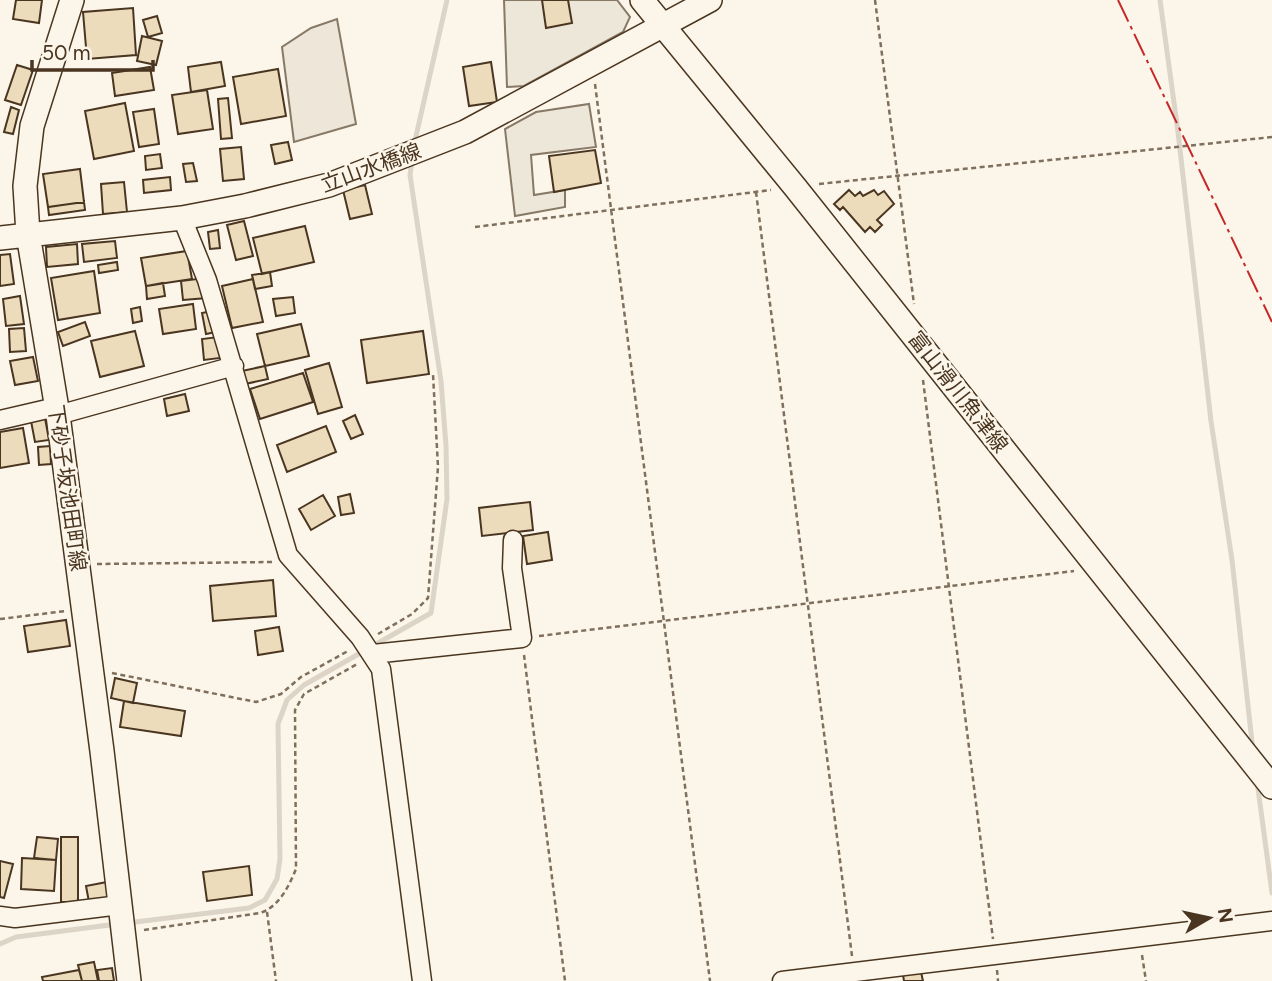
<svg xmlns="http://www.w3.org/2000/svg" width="1272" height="981" viewBox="0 0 1272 981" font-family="Figtree,'Noto Sans JP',sans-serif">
<rect width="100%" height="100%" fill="#fbf6e9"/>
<path fill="#ede6d9" stroke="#887966" stroke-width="2" d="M337,19L356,124L294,142L282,47L311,28Z"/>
<path fill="#ede7d9" stroke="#887966" stroke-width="2" d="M504,0H617L630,17L623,32L524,86L507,87Z
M589,104L596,147L531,155L534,195L565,190V207L515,216L505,129L536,112Z"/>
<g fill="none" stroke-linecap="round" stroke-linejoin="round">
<path stroke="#dcd4c6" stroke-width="5" d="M1160,0L1178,132L1211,421L1232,560L1253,751
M414,145L447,0
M1257,781L1272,893
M127,923L249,908L265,900L277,879L280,859L278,724L287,700L304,685L431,613L447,499L446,446L441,381L410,175L412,161
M0,944L16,937L117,924"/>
</g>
<path fill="#ecdcbc" stroke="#4a3520" stroke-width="2" d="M16,0H42L39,23L13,19Z
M542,0H568L572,23L546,28Z
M133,8L136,55L87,59L83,12Z
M157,16L162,33L148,37L143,20Z
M142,36L162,41L156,65L137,61Z
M221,62L225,86L191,92L188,67Z
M491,62L497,102L469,106L463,67Z
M17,65L33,70L21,105L5,100Z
M150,67L154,90L115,96L112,73Z
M278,69L286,116L241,124L233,77Z
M207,90L213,129L178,134L172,95Z
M228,98L232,138L221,139L218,99Z
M125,103L134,151L94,159L85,111Z
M11,107L19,110L13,134L4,132Z
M154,109L159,144L139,147L133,112Z
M288,142L292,160L275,164L271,145Z
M241,147L244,179L223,181L220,149Z
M595,150L601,183L554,192L549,156Z
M160,154L162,168L146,170L145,156Z
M193,163L197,181L186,182L183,164Z
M80,169L84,202L48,207L43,174Z
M170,177L171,190L144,193L143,180Z
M124,182L127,212L103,214L101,184Z
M365,185L372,214L350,219L343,190Z
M849,190L855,196L860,192L863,196L874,190L878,195L884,191L894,204L877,220L882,225L875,232L870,227L865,232L843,207L840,210L834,204Z
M84,202L85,210L49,215L48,207Z
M244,221L253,256L236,260L227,225Z
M305,226L314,262L262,274L253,238Z
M218,230L220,248L210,249L208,232Z
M115,241L117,258L84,262L82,244Z
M77,244L78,264L47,267L46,247Z
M187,251L192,279L146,286L141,258Z
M10,254L14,284L0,286V255Z
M117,262L118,270L99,273L98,265Z
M94,271L100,313L58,320L51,278Z
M270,272L272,286L255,289L252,275Z
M205,278L207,298L183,300L181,281Z
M253,279L263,322L232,328L222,286Z
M163,283L165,296L147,299L146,286Z
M20,296L24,324L6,326L3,299Z
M293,297L295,313L276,316L273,299Z
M193,304L196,329L163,334L159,309Z
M140,307L142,321L133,323L131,309Z
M212,311L216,332L206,334L202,313Z
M85,322L90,336L63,346L58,332Z
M301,324L309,356L265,366L257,334Z
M24,328L26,351L10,352L9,329Z
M135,331L144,366L100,377L91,341Z
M423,331L429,374L367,383L361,340Z
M218,337L220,358L204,360L202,339Z
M33,357L38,381L15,385L10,361Z
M329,363L342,407L318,414L305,370Z
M265,366L268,379L245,384L242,371Z
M303,373L313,402L260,419L250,389Z
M185,394L189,411L167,416L164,399Z
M355,415L363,434L351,439L343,421Z
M45,418L49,440L35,442L31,421Z
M326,426L336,452L287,472L277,445Z
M23,428L29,463L0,468V432Z
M50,446L51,464L39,465L38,447Z
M350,494L354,513L341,515L338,497Z
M323,495L335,516L311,530L299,509Z
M530,502L533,530L482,536L479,508Z
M548,532L552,560L527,564L523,536Z
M273,580L276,616L213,621L210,586Z
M66,620L70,646L28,652L24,626Z
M279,627L283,651L258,655L255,631Z
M115,678L137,683L133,703L111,698Z
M124,701L185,711L181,736L120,727Z
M37,837L58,839L56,860L34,858Z
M61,837H78V902H61Z
M22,858L56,860L54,891L21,889Z
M0,861L13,864L4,898L0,897Z
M249,866L252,895L207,901L203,872Z
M107,882L110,898L89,902L86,886Z
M94,962L98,981H82L78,965Z
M112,968L114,981H99L97,970Z
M79,970L82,981H43L42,977Z
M921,972L923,981H904L903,975Z"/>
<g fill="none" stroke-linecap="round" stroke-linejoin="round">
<defs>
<path id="minor" d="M182,218L207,280L288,555L360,637L381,669L422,981
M58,415L234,366
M0,420L56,407
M373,654L522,638L512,568L513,540
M0,916L15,918L120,905
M782,981L1272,921"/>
<path id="major" d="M72,0L32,126L25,186L28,234L58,415L102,751L129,981
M642,0L795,187L1272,787
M0,238L182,218L245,206L329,185L465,132L710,0"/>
</defs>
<use href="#minor" stroke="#4a3520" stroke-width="21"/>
<use href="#major" stroke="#4a3520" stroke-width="26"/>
<path stroke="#7f6f5c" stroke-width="2.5" stroke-dasharray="5 3.5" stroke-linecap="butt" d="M875,0L914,304
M595,84L710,981
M819,184L1272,137
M756,192L852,956
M475,227L771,190
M923,380L993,939
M97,564L273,562
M0,619L66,611
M378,634L412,614L428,598L438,467L433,374
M539,636L1074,571
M524,655L565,981
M112,673L256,702L281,694L301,677L348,651
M267,912L276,981
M144,930L260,913C279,907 289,886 296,869L295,710L304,694L359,663
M1142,955L1146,981
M997,970L998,981"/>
<use href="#minor" stroke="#fbf6e9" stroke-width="18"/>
<use href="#major" stroke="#fbf6e9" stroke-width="23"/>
<path stroke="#c62828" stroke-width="2" stroke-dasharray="24 5 3.5 5" stroke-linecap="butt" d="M1118,0L1272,322"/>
</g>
<g text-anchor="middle" stroke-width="5" stroke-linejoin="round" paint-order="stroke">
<g font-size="21" fill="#4a3520" stroke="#fbf6e9">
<text transform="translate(371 168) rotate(-20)" y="7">立山水橋線</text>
<text transform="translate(958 392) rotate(52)" y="7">富山滑川魚津線</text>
<text transform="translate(67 488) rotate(82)" y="7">下砂子坂池田町線</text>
</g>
</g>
<g transform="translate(1209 918) rotate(81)" stroke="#fbf6e9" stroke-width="5" paint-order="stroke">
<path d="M0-5L12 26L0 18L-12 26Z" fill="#4a3520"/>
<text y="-10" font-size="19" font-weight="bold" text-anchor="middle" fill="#4a3520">N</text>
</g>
<path d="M32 60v10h121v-10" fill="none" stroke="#4a3520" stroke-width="3.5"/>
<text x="42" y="60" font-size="21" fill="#4a3520" stroke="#fbf6e9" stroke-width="5" paint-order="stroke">50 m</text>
</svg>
